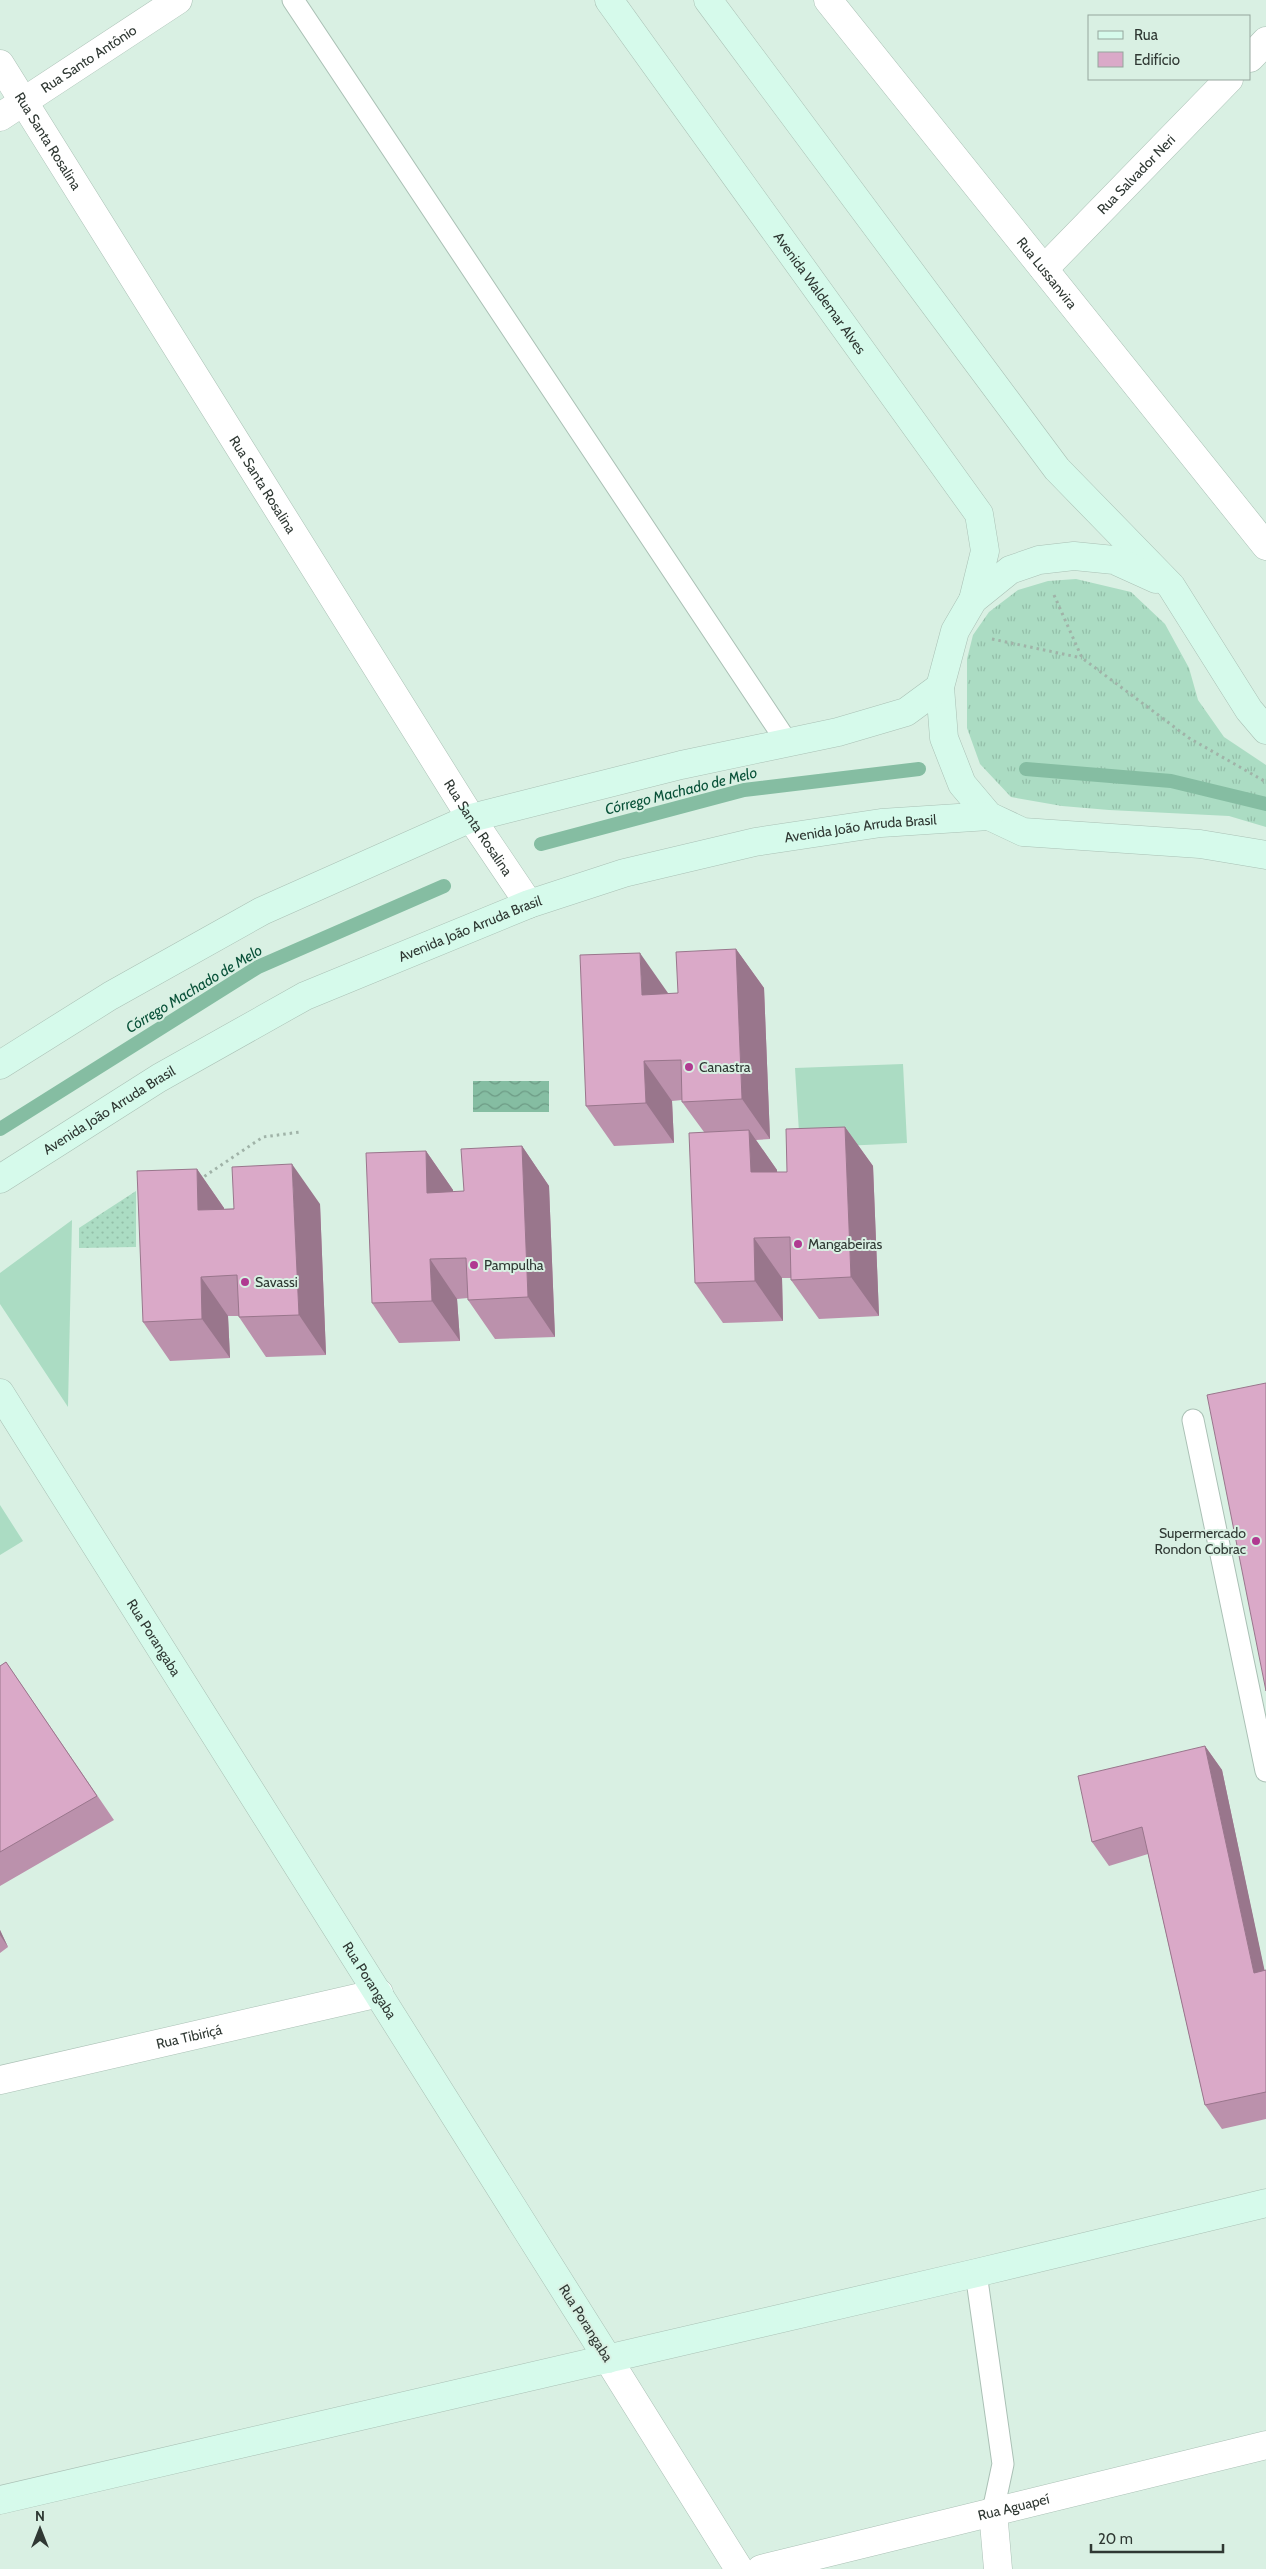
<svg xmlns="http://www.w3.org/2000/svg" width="1266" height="2569" viewBox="0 0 1266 2569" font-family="Cabin,sans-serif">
<defs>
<pattern id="grass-tufts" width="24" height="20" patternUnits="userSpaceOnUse" patternTransform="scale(1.25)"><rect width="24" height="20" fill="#abdcc3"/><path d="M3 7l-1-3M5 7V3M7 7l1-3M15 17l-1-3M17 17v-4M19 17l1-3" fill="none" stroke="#93bea8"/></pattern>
<pattern id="park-dots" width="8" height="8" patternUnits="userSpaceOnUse" patternTransform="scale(1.25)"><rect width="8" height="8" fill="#abdcc3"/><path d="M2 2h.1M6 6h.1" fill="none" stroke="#93bea8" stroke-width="1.8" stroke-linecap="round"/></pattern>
<pattern id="water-waves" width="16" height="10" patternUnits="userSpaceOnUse" patternTransform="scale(1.25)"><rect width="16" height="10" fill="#85bda2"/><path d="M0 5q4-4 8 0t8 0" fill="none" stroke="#6d9b85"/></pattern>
</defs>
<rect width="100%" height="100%" fill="#d9f0e3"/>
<path fill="url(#grass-tufts)" d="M1076,579L1131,592L1165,624L1189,668L1198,700L1224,737L1266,765V827L1229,816L1109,810L1062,806L1011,797L980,764L967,728V659L973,635L989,612L1018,590L1048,581Z"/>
<path fill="url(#park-dots)" d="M136,1191V1247L79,1248V1228Z"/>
<path fill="#abdcc3" d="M903,1064L907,1143L800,1148L795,1068Z
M72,1220L68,1407L0,1304V1273Z
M0,1505L23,1541L0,1555Z"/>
<path fill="url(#water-waves)" d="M473,1081H549V1112H473Z"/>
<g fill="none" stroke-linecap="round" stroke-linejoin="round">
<path stroke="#85bda2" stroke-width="14" d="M1026,769L1171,781L1266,804
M541,844L744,790L919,769
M0,1129L258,967L444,886"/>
<defs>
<path id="lane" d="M293,0L787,742
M1193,1420L1266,1771
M976,2273L1003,2464L993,2511"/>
<g id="street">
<path id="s1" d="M828,0L1266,546"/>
<path d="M1250,58L1266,41"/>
<path id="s2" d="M0,64L471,818L529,904"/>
<path id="s3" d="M0,117L178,0"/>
<path id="s4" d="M1044,269L1229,79"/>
<path id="s5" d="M0,2080L379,1993"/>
<path d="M608,2359L739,2569"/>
<path d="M993,2511L998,2569"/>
<path id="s6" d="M761,2569L1266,2445"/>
</g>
<g id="secondary">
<path id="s7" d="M609,0L979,514L985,551L973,600"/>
<path d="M708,0L1057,469L1171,586L1249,710L1266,730"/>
<path d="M1156,579L1114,560L1074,556L1039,560L1010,570L973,600L955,631L940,687L944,738L962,784L989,816L1023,832L1200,844L1266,855"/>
<path d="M0,1065L110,996L262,911L471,818L681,765L838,732L906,712L940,687"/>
<path id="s8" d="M0,1179L159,1078L305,996L529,904L624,873L755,842L881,823L989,816"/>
<path id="s9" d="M0,1393L608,2359"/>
<path d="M0,2500L976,2273L1266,2203"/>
</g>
</defs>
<use href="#lane" stroke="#aac0b5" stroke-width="23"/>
<use href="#street" stroke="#aac0b5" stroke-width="29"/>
<use href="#secondary" stroke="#aac0b5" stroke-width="29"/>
<path stroke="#a0b3a8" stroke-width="3" stroke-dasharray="2.5 4" stroke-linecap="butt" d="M1054,595L1082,658L1189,738L1266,782
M992,639L1082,658
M199,1180L263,1137L300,1132"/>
<use href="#lane" stroke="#fff" stroke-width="21"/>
<use href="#street" stroke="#fff" stroke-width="28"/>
<use href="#secondary" stroke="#d6faeb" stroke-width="28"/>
</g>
<path fill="#bb91ac" d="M736,949L764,988L770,1139L756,1140L777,1170V1172H787L845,1127L873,1166L879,1316L819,1319L791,1280V1278H782L783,1321L723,1323L695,1283L704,1132L682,1102V1100L672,1101L674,1143L614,1146L586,1106L668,993V994L678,993Z
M522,1146L549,1186L555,1337L495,1339L468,1300V1298L457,1299L460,1341L399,1343L372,1303L426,1151L453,1190V1192L464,1191Z
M197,1169L224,1208V1209L320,1204L326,1355L266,1357L239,1317V1316H228L230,1358L170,1361L143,1322Z
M6,1662L114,1820L0,1886V1666Z
M1205,1746L1222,1770L1264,1970H1266V2119L1222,2129L1205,2105L1148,1854L1109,1866L1092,1842Z
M0,1930L8,1947L0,1953Z"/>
<path fill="#99768c" d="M736,949L764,988L770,1139L742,1099Z
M640,953L668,993L670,1035L642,995Z
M644,1061L672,1101L674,1143L646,1103Z
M845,1127L873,1166L879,1316L851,1277Z
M749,1130L777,1170L779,1212L751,1172Z
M522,1146L549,1186L555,1337L528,1297Z
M426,1151L453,1190L455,1232L427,1193Z
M292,1164L320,1204L326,1355L299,1315Z
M197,1169L224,1208L226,1250L198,1210Z
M754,1238L782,1278L783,1321L755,1281Z
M430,1259L457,1299L460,1341L432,1301Z
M201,1277L228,1316L230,1358L202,1319Z
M1205,1746L1222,1770L1266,1977L1254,1973Z
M0,1930L8,1947L0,1935Z"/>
<path fill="#daa9c8" stroke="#99768c" d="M736,949L742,1099L682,1102L681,1060L644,1061L646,1103L586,1106L580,955L640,953L642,995L678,993L676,952Z
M845,1127L851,1277L791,1280L790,1237L754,1238L755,1281L695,1283L689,1133L749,1130L751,1172H787L786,1129Z
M522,1146L528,1297L468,1300L466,1258L430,1259L432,1301L372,1303L366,1153L426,1151L427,1193L464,1191L461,1149Z
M292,1164L299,1315L239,1317L237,1275L201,1277L202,1319L143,1322L137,1171L197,1169L198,1210L234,1209L232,1167Z
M1266,1383V1691L1207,1395Z
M6,1662L97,1796L0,1852V1666Z
M1205,1746L1254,1973L1266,1970V2092L1205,2105L1142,1827L1092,1842L1078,1776Z"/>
<g fill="#b03a91" stroke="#d9f0e3" stroke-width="2">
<circle cx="689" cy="1067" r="5"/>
<circle cx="798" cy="1244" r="5"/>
<circle cx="474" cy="1265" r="5"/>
<circle cx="245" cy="1282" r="5"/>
<circle cx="1256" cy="1541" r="5"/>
</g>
<g text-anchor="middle" stroke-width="4" stroke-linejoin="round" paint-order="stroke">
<g font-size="14" fill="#2f3833" stroke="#d9f0e3">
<text dy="5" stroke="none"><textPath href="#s3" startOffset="106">Rua Santo Antônio</textPath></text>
<text dy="5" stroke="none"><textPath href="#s2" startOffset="91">Rua Santa Rosalina</textPath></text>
<text dy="5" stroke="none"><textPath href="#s4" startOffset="132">Rua Salvador Neri</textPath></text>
<text dy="5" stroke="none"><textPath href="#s1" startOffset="350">Rua Lussanvira</textPath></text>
<text dy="5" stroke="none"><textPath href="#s7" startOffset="361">Avenida Waldemar Alves</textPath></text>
<text dy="5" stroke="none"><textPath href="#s2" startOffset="496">Rua Santa Rosalina</textPath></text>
<text dy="5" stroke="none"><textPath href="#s2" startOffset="901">Rua Santa Rosalina</textPath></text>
<text dy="5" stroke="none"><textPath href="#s8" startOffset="939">Avenida João Arruda Brasil</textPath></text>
<text dy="5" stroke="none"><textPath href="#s8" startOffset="534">Avenida João Arruda Brasil</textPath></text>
<text dy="5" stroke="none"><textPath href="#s8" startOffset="129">Avenida João Arruda Brasil</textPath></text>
<text dy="5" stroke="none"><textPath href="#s9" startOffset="289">Rua Porangaba</textPath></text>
<text dy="5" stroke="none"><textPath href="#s9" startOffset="694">Rua Porangaba</textPath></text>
<text dy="5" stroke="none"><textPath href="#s5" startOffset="194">Rua Tibiriçá</textPath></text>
<text transform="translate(586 2323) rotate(58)" y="5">Rua Porangaba</text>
<text dy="5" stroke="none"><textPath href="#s6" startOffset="260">Rua Aguapeí</textPath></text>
</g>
<g font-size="14" fill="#2f3833" stroke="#d9f0e3" text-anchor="start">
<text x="699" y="1072">Canastra</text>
<text x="808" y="1249">Mangabeiras</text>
<text x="484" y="1270">Pampulha</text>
<text x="255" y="1287">Savassi</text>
<text x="1246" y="1538" text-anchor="end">Supermercado<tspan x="1246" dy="16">Rondon Cobrac</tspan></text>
</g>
<g font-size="15" font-style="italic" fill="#095239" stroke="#d9f0e3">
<text transform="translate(681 791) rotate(-14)" y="5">Córrego Machado de Melo</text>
<text transform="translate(194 989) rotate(-31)" y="5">Córrego Machado de Melo</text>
</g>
</g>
<rect x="1088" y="15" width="162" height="65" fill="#d9f0e3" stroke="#95a69d"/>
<rect x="1098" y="31" width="25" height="8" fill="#d6faeb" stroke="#95a69d"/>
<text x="1134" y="40" font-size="15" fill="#2f3833">Rua</text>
<rect x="1098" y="52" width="25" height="15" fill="#daa9c8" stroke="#95a69d"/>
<text x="1134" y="65" font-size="15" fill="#2f3833">Edifício</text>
<g transform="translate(40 2529)" stroke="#d9f0e3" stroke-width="4" paint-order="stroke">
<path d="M0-4L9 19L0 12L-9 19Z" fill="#2f3833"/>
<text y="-8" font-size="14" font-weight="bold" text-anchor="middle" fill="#2f3833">N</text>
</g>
<path d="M1091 2544v8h132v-8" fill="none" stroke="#2f3833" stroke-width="2.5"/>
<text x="1098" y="2544" font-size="15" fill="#2f3833" stroke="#d9f0e3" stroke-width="4" paint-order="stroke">20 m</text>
</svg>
